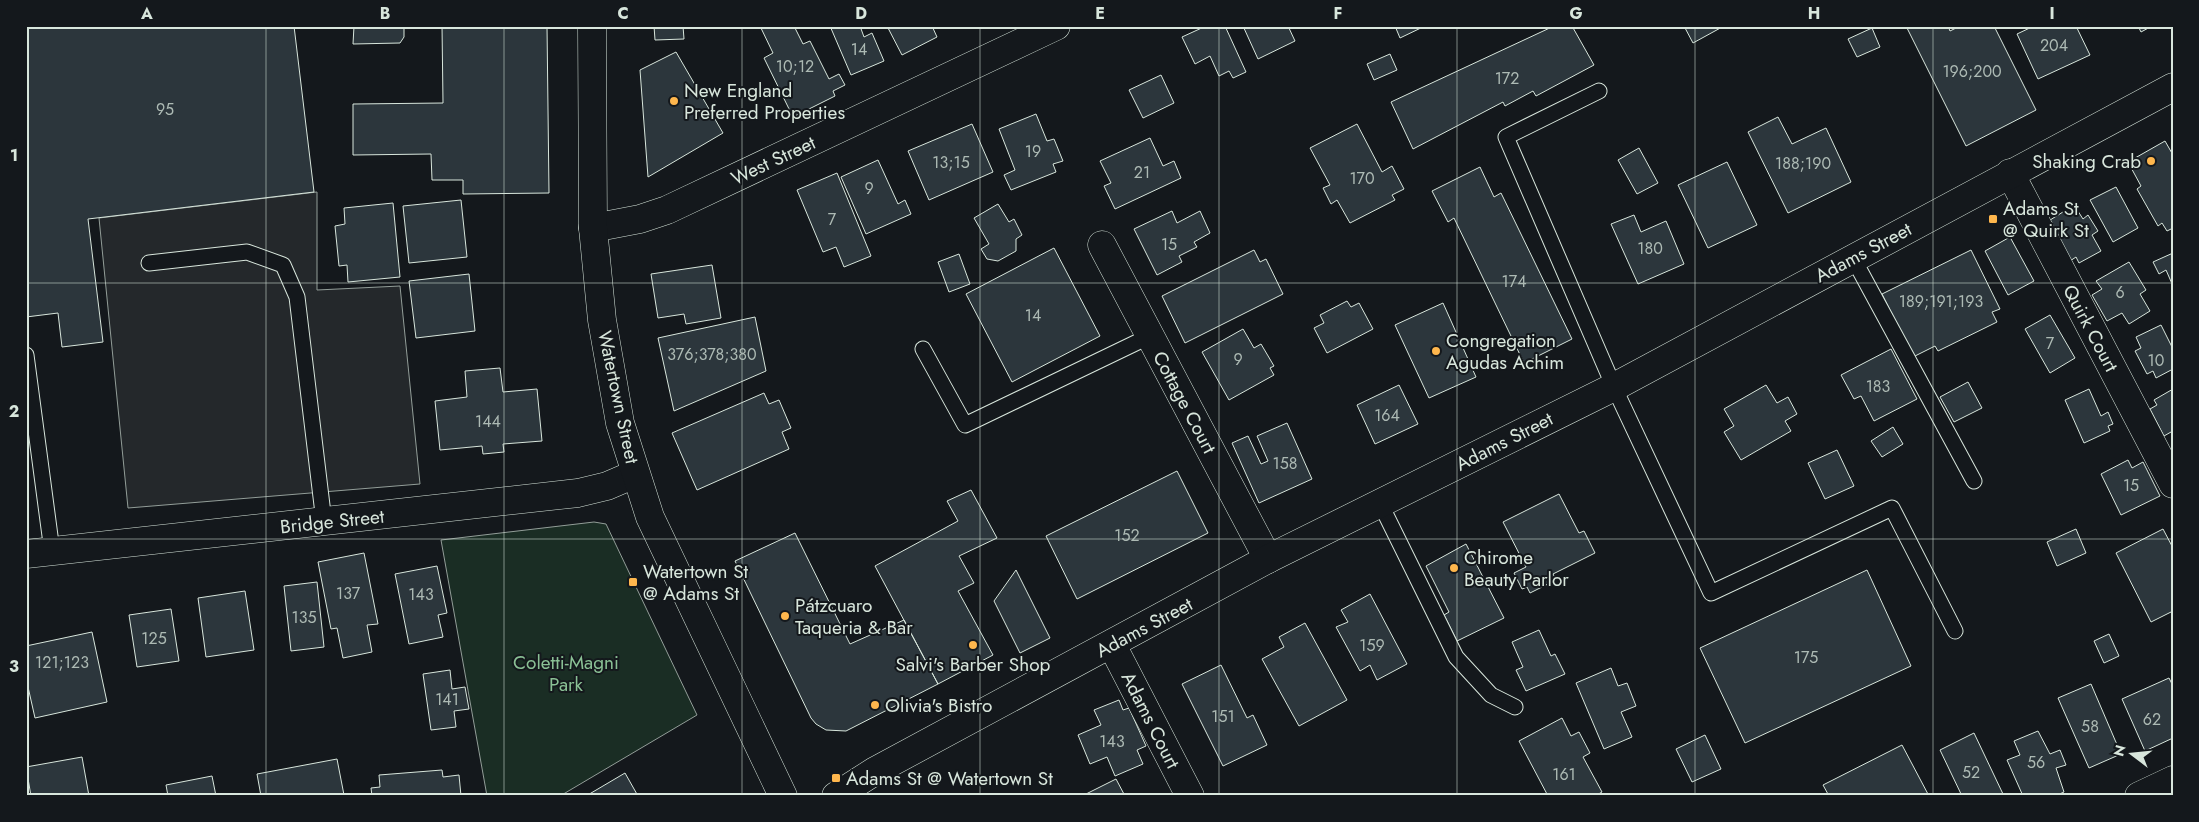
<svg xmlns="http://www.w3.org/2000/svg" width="2199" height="822" viewBox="0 0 2199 822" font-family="Jost,sans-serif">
<rect width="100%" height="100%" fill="#14181c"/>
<path fill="#1a2d24" stroke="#939e99" d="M594,522L606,524L697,715L560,796H487L441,540Z"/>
<path fill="#24282b" stroke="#939e99" d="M317,192V290L400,286L420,484L128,508L99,218Z"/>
<path fill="#2c363c" stroke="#d8e6dc" d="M26,26H294L314,192L88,219L103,342L62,347L58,313L26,317Z
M354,26H404V37L400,43L353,44Z
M442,26H547L549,193L463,194V180H432L431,154L353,155V104L443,103Z
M654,26H683L684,39L655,40Z
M760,26H794L803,44L810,41L829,79L839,74L845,85L833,91L835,96L793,117L764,58L773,53Z
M830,26H860L864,37L872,33L884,61L851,75Z
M887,26H932L937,37L902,55Z
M1206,26H1225L1246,72L1233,78L1229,71L1219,76L1210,56L1195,64L1182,37Z
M1243,26H1288L1295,41L1258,59Z
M1395,26H1425L1400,38Z
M1554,26H1572L1594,65L1536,96L1533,91L1505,106L1503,102L1413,149L1391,102Z
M1684,26H1724L1693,43Z
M1910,26H1948L1950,31L1960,26H1994L2036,110L1966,146L1907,28Z
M2034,26H2076L2090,55L2038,79L2017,34Z
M2138,26H2152L2141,32Z
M1872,28L1880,47L1857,57L1848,39Z
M676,52L723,133L648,177L640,70Z
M1390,54L1397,70L1374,80L1367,64Z
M1161,75L1174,103L1143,118L1129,90Z
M1036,114L1047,141L1054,139L1063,161L1053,164L1056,172L1011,190L1004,175L1015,170L999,129Z
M1778,117L1792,144L1826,128L1851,182L1788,213L1748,132Z
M972,124L993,172L929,200L908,151Z
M1357,124L1382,172L1392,166L1404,189L1392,195L1395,200L1350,223L1337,200L1331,204L1323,188L1330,185L1310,148Z
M1150,138L1163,166L1174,161L1181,178L1115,209L1104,186L1111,183L1100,161Z
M2165,141L2173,155V228L2167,231L2162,223L2158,226L2137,189L2141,186L2128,162Z
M1639,148L1658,183L1637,194L1618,160Z
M878,160L898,204L905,200L911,214L866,234L841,177Z
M1727,162L1757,225L1708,248L1678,185Z
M1480,167L1494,197L1501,193L1572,339L1524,363L1454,218L1448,222L1432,191Z
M837,173L871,256L844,267L836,247L823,252L797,190Z
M2116,187L2138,228L2113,242L2090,200Z
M461,200L467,257L409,263L403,206Z
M393,203L400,277L348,282L347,265L339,266L335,226L345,224L344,208Z
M998,204L1009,222L1014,219L1022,235L1016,239V251L998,261L987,259L981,249L989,244L974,218Z
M2074,205L2083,219L2088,215L2098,231L2092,235L2101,251L2079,263L2076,257L2070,261L2047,222Z
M1172,211L1177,223L1200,211L1210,233L1194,242L1197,247L1179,256L1182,262L1157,275L1134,229Z
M1634,215L1641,232L1666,221L1684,264L1638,284L1611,224Z
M2010,237L2034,281L2008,295L1985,251Z
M1054,248L1100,336L1012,382L966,294Z
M1254,250L1260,262L1266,259L1283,294L1185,343L1162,296Z
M1971,250L2000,309L1992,312L1997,322L1938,351L1935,346L1913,357L1882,294Z
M2173,253V286L2166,270L2159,274L2153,262Z
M959,254L970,284L949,292L938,262Z
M2129,262L2146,290L2140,294L2150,311L2129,324L2122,313L2107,321L2092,295L2102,289L2096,281Z
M712,265L721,318L686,324L684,314L658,318L651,274Z
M469,274L475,331L416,338L409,281Z
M1347,301L1351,307L1359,303L1373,329L1327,353L1314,328L1324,323L1320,315Z
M1443,303L1476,377L1429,398L1395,325Z
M2050,315L2075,358L2050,373L2025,329Z
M755,317L766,371L674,411L658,338Z
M2161,325L2173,349V369L2156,378L2153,371L2147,374L2135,351L2141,348L2136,337Z
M1243,329L1254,348L1261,344L1274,366L1270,368L1274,375L1229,400L1202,352Z
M1891,349L1917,399L1874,421L1861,396L1854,399L1841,375Z
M500,368L503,392L537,389L542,441L503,444L504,452L483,454L482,446L440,450L435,401L467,397L465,371Z
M1968,382L1982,408L1954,422L1940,397Z
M1399,385L1418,424L1375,444L1357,405Z
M1766,385L1777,403L1788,397L1797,414L1785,421L1791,431L1741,460L1724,432L1734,426L1724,409Z
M2089,389L2101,416L2108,412L2113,424L2108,426L2110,431L2084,443L2065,400Z
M2173,389V434L2171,432L2164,436L2150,409L2157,405L2154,400Z
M764,393L769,404L779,400L791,428L782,432L789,449L697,490L672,433Z
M1287,423L1312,479L1259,503L1232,443L1248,436L1261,464L1268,461L1257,436Z
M1893,427L1903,444L1882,457L1871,441Z
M1837,450L1854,486L1825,499L1808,463Z
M2128,460L2132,468L2143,462L2160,496L2121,515L2101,474Z
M1177,471L1208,533L1077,599L1046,536Z
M971,490L997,538L959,556L974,583L958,591L993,655L938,684L875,566L958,521L947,501Z
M1559,494L1579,533L1584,531L1595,553L1553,574L1556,580L1530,593L1527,587L1522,589L1514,573L1526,567L1503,522Z
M2076,529L2086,553L2057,566L2047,542Z
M2163,529L2173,548V611L2151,622L2116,553Z
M795,533L850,644L904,620L938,684L846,731L826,730L816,724L811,718L735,561Z
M1466,544L1504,618L1457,641L1444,615L1449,612L1426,566Z
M364,553L378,624L367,625L372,652L343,658L337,628L331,629L318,562Z
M437,566L447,613L438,615L443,637L409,644L395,574Z
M1016,570L1050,638L1020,653L994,601Z
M1867,570L1911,666L1745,743L1700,648Z
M317,582L324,647L291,651L284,586Z
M245,591L254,650L206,657L198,598Z
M1370,594L1407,664L1377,680L1370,665L1360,671L1336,627L1348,622L1341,610Z
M171,609L179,661L137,667L129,615Z
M1305,623L1347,700L1299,726L1262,659L1284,647L1279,637Z
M1539,630L1551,656L1555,654L1565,674L1526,691L1516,670L1523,667L1512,642Z
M92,632L107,702L35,718L26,678V646Z
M2109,634L2119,656L2104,663L2094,641Z
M1221,665L1247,718L1253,715L1267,745L1223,766L1182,684Z
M1611,668L1618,686L1627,683L1636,706L1621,712L1632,737L1604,749L1576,683Z
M450,670L452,689L465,687L469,709L454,711L456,727L431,730L423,674Z
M2169,678L2173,686V738L2145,751L2122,699Z
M2091,684L2121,754L2089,768L2058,698Z
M1119,700L1123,710L1129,708L1146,746L1137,750L1143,764L1115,776L1107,757L1090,764L1078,735L1101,725L1094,710Z
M1562,718L1571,736L1579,732L1590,753L1583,757L1602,792L1595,796H1548L1519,741Z
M2038,731L2050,754L2060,750L2066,765L2056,768L2064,792L2055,796H2023L2007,760L2020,755L2014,741Z
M1974,733L2003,794L1999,796H1962L1940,750Z
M1705,735L1721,769L1692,782L1676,749Z
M1902,745L1929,796H1829L1823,785Z
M82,757L89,796H31L26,767Z
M337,759L344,795L261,796L257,774Z
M442,770L443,777L459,775L461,796H372L371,788L380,787L379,775Z
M625,773L638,796H586Z
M212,776L216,796H168L166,785Z
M1116,779L1125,796H1088L1086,794Z"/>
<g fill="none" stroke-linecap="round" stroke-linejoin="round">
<defs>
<path id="service" d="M1599,91L1506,137L1614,387L1711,593L1892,508L1955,631
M1853,258L1974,481
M149,263L247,252L283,265L297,297L324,522
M923,349L965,425L1150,336
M26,355L52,551
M1380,503L1456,657L1491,695L1515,707"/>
<path id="minor" d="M2010,173L2173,484
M593,228L640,219L667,210L1056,26
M1102,245L1268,559
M1112,645L1190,796
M2139,796L2173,780"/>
<path id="tertiary" d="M26,554L578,493L607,486L635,474
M836,796L875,771L1268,559L1614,387L2173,87"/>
<path id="primary" d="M592,26L593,228L602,320L620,423L650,517L783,796"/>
</defs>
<use href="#service" stroke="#d8e6dc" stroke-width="17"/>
<use href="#minor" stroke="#d8e6dc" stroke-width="29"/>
<use href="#tertiary" stroke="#d8e6dc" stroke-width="29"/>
<use href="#primary" stroke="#d8e6dc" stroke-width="29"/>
<use href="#service" stroke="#14181c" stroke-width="15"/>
<use href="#minor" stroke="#14181c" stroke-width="28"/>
<use href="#tertiary" stroke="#14181c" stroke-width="28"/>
<use href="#primary" stroke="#14181c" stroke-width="28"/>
</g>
<path fill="none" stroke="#d8e6dc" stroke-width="1" stroke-opacity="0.55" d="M266,26V796M504,26V796M742,26V796M980,26V796M1219,26V796M1457,26V796M1695,26V796M1933,26V796M26,283H2173M26,539H2173"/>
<g fill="#ffb74d" stroke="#14181c" stroke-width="2">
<circle cx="674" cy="101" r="5"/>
<circle cx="2151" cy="161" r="5"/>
<rect x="1988" y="214" width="10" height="10" rx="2.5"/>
<circle cx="1436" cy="351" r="5"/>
<circle cx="1454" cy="568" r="5"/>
<rect x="628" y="577" width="10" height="10" rx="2.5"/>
<circle cx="785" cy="616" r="5"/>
<circle cx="973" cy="645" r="5"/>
<circle cx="875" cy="705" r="5"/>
<rect x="831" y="773" width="10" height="10" rx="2.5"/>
</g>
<g text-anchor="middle" stroke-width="4" stroke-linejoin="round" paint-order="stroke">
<g font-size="16" fill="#adbab4">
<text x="2054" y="51">204</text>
<text x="859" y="55">14</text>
<text x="795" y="72">10;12</text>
<text x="1972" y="77">196;200</text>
<text x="1507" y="84">172</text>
<text x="165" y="115">95</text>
<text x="1033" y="157">19</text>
<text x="951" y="168">13;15</text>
<text x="1803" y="169">188;190</text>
<text x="1142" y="178">21</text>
<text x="1362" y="184">170</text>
<text x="869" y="194">9</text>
<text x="832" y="225">7</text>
<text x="1169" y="250">15</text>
<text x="1650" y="254">180</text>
<text x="1514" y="287">174</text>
<text x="2120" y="298">6</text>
<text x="1941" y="307">189;191;193</text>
<text x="1033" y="321">14</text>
<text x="2050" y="349">7</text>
<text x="712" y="360">376;378;380</text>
<text x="1238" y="365">9</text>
<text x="2156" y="366">10</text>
<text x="1878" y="392">183</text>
<text x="1387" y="421">164</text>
<text x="488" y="427">144</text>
<text x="1285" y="469">158</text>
<text x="2131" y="491">15</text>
<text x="1127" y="541">152</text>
<text x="348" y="599">137</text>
<text x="421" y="600">143</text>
<text x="304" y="623">135</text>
<text x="154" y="644">125</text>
<text x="1372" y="651">159</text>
<text x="1806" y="663">175</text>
<text x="62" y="668">121;123</text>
<text x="447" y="705">141</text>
<text x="1223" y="722">151</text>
<text x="2152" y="725">62</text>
<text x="2090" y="732">58</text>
<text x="1112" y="747">143</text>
<text x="2036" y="768">56</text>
<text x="1971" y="778">52</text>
<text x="1564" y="780">161</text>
</g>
<g font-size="19" fill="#d8e6dc" stroke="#14181c" text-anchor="start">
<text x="684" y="97">New England<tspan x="684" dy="22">Preferred Properties</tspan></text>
<text x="2141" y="168" text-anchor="end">Shaking Crab</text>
<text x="2003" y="215">Adams St<tspan x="2003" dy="22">@ Quirk St</tspan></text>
<text x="1446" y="347">Congregation<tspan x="1446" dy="22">Agudas Achim</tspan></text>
<text x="1464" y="564">Chirome<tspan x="1464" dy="22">Beauty Parlor</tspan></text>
<text x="643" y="578">Watertown St<tspan x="643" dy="22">@ Adams St</tspan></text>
<text x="795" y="612">Pátzcuaro<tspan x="795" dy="22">Taqueria &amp; Bar</tspan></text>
<text x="973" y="671" text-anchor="middle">Salvi's Barber Shop</text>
<text x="885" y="712">Olivia's Bistro</text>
<text x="846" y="785">Adams St @ Watertown St</text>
</g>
<g font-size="19" fill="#d8e6dc" stroke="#14181c">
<text transform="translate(773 160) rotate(-25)" y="7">West Street</text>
<text transform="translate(1863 252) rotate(-28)" y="7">Adams Street</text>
<text transform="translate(2091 328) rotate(62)" y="7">Quirk Court</text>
<text transform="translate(619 397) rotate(78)" y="7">Watertown Street</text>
<text transform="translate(1185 402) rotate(62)" y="7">Cottage Court</text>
<text transform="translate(1504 441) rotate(-27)" y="7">Adams Street</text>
<text transform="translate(332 521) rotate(-6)" y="7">Bridge Street</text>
<text transform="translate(1144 627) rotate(-28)" y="7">Adams Street</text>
<text transform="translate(1151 720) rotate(63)" y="7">Adams Court</text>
</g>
<g font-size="19" fill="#8ac095" stroke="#14181c">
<text x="566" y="669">Coletti-Magni<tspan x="566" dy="22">Park</tspan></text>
</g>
</g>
<rect width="2199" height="822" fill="none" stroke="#14181c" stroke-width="55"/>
<g transform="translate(2132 754) rotate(286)" stroke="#14181c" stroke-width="4" paint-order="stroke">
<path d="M0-4L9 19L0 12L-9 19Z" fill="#d8e6dc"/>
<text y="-8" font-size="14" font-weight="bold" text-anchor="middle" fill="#d8e6dc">N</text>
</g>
<rect x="28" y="28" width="2144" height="766" fill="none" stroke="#d8e6dc" stroke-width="2"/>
<g font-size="16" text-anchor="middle" font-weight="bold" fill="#d8e6dc">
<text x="147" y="19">A</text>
<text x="385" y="19">B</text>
<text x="623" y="19">C</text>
<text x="861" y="19">D</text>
<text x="1100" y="19">E</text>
<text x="1338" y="19">F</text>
<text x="1576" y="19">G</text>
<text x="1814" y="19">H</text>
<text x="2052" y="19">I</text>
<text x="14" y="161">1</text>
<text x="14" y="417">2</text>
<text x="14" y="672">3</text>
</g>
</svg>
